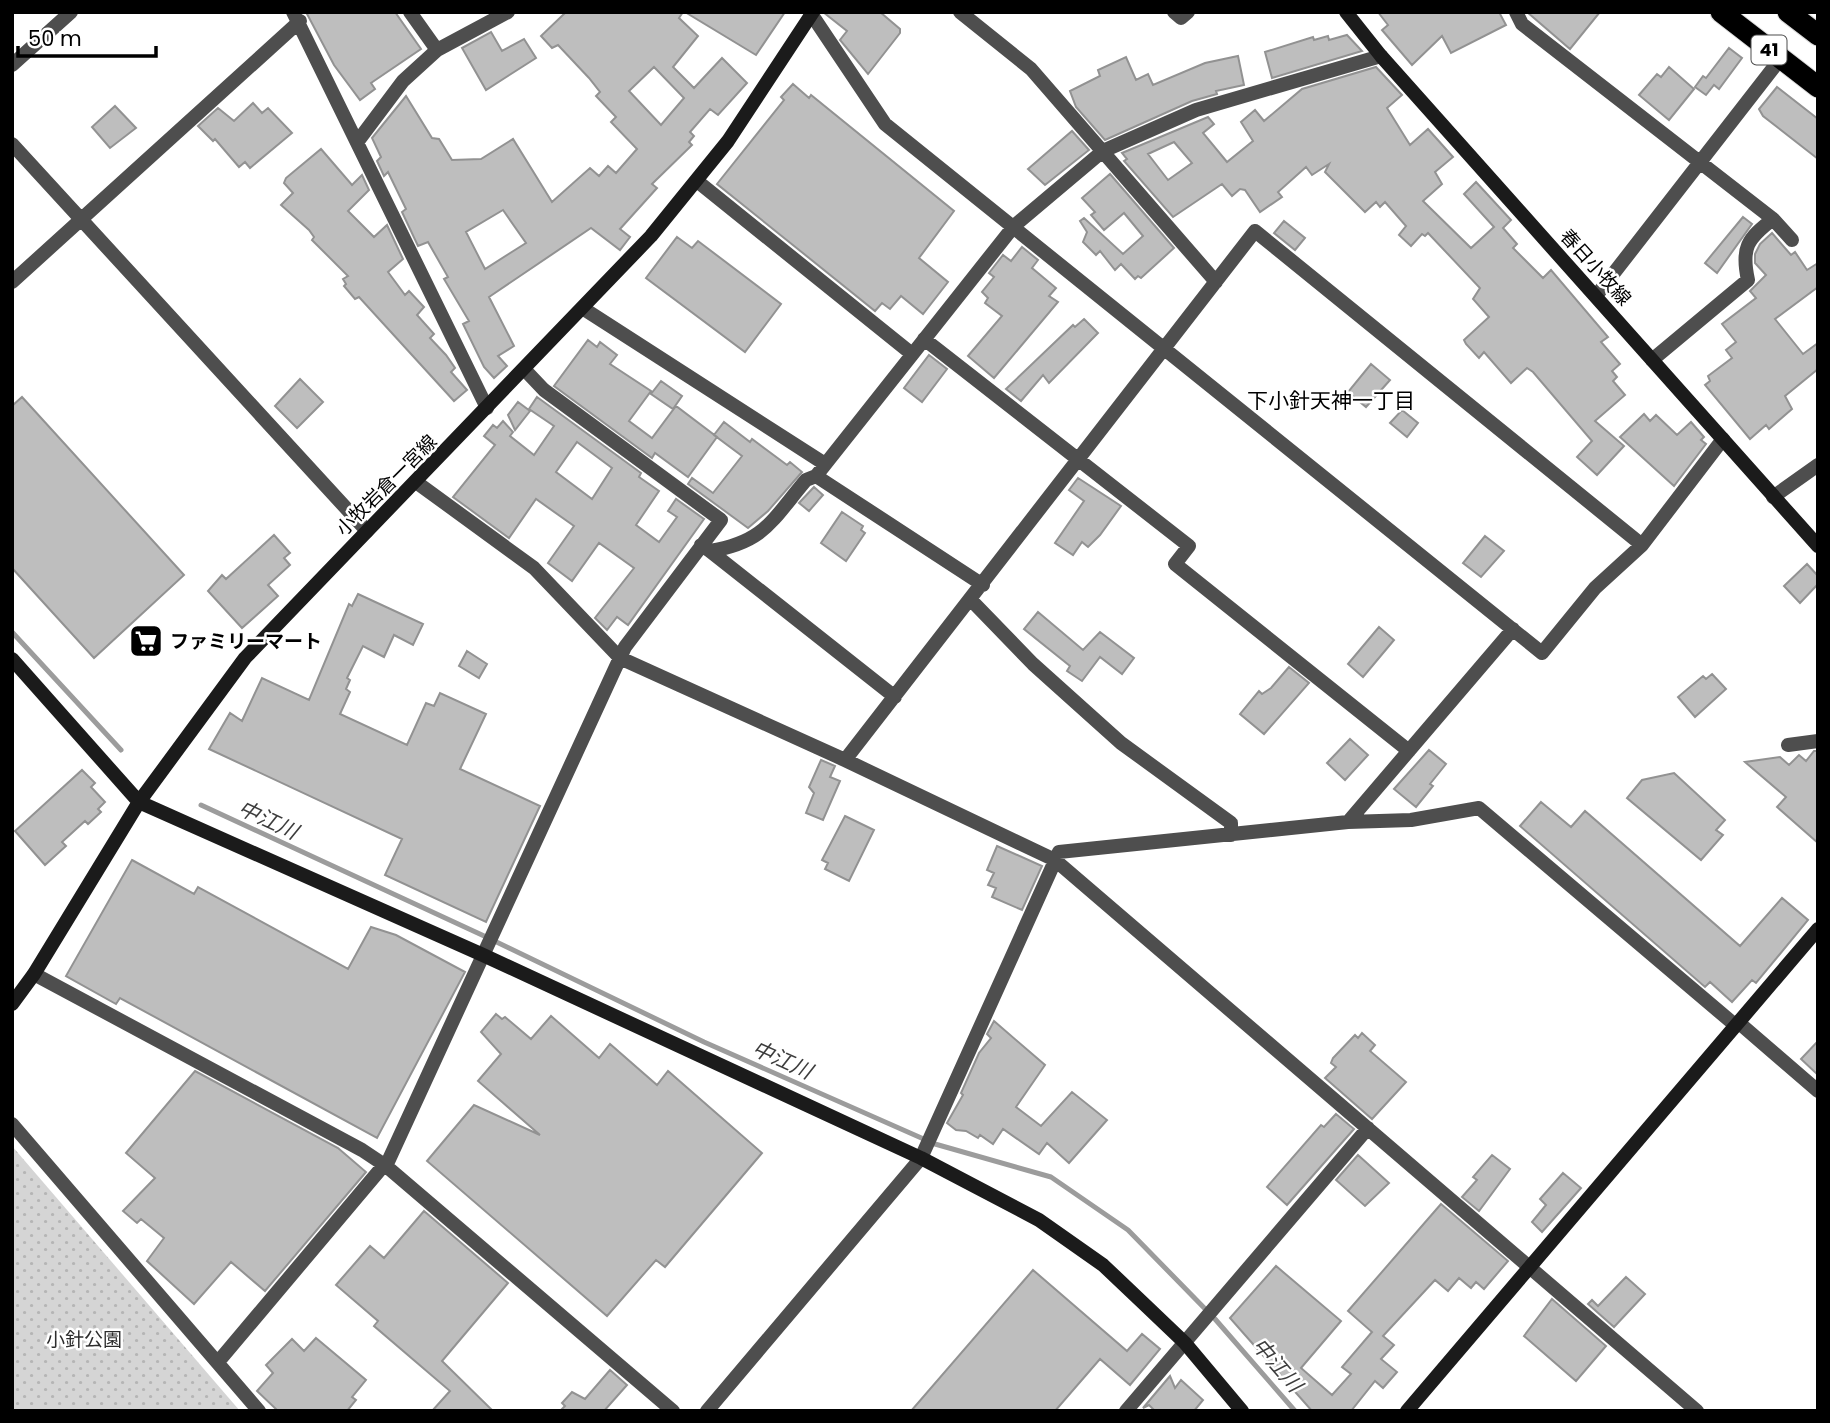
<svg xmlns="http://www.w3.org/2000/svg" width="1830" height="1423" viewBox="0 0 1830 1423" font-family="Poppins,'Noto Sans JP',sans-serif">
<defs>
<pattern id="green-dots" width="8" height="8" patternUnits="userSpaceOnUse" patternTransform="scale(1.75)"><rect width="8" height="8" fill="#d5d5d5"/><path d="M2 2h.1M6 6h.1" fill="none" stroke="#b5b5b5" stroke-width="1.8" stroke-linecap="round"/></pattern>
</defs>
<rect width="100%" height="100%" fill="#fff"/>
<path fill="url(#green-dots)" d="M12,1146L240,1411H12Z"/>
<g fill="none" stroke-linecap="round" stroke-linejoin="round">
<path stroke="#9c9c9c" stroke-width="5" d="M12,632L121,750
M201,805L482,935L704,1042L935,1144L1051,1177L1128,1230L1215,1319L1295,1411"/>
</g>
<path fill="#bebebe" stroke="#929292" stroke-width="2" fill-rule="evenodd" d="M306,12H395L421,49L371,83L375,89L360,100L334,65Z
M566,12H683L679,18L698,36L673,67L694,88L722,58L747,83L718,115L710,109L690,132L694,136L689,142L692,145L652,184L657,188L620,229L630,237L620,250L591,228L489,297L514,346L498,356L507,366L494,378L484,367L463,324L469,321L444,279L448,277L428,242L418,246L402,212L406,209L388,172L384,176L377,161L381,157L372,138L406,96L432,138L439,139L452,160L481,159L513,139L552,202L590,168L599,176L608,166L616,173L637,149L611,122L616,117L596,96L600,92L589,78L558,45L552,48L541,36ZM654,67L684,98L661,125L629,91ZM503,210L526,243L485,269L466,232Z
M685,12H785L756,55Z
M823,12H880L900,29V33L868,74L840,40L847,31Z
M1378,12H1499L1506,25L1451,53L1442,36L1412,65L1382,30L1388,25Z
M1527,12H1600L1570,49Z
M491,32L502,51L524,39L536,58L486,90L462,48Z
M1347,35L1362,51L1272,78L1265,52L1313,37L1314,40L1328,36L1329,40Z
M1729,48L1742,58L1719,89L1714,85L1706,95L1695,87L1703,76L1706,78Z
M1238,56L1244,85L1216,91L1217,94L1192,101L1105,140L1076,107L1070,91L1100,76L1098,70L1126,57L1136,80L1148,74L1153,85L1205,63Z
M1376,67L1402,95L1387,108L1410,145L1428,129L1453,157L1435,172L1442,184L1423,201L1471,248L1494,227L1464,194L1476,182L1511,220L1503,228L1517,244L1513,248L1543,278L1551,270L1608,337L1601,342L1620,364L1612,371L1617,377L1613,381L1625,395L1595,421L1624,446L1597,475L1577,457L1592,441L1533,372L1527,368L1511,383L1484,352L1479,358L1466,344L1464,340L1489,317L1473,299L1480,288L1428,233L1425,236L1422,234L1411,246L1399,235L1406,226L1385,202L1380,207L1376,202L1365,212L1325,172L1329,164L1312,175L1306,167L1278,192L1282,197L1260,212L1245,190L1240,189L1232,196L1222,184L1173,217L1124,161L1127,159L1122,153L1208,117L1214,124L1203,133L1227,162L1253,141L1241,122L1255,110L1264,121L1302,89ZM1174,142L1192,163L1168,180L1148,154Z
M1669,67L1694,89L1669,120L1639,95L1657,74L1661,77Z
M793,84L809,98L811,95L954,211L919,258L948,282L923,314L901,296L890,309L882,303L875,311L717,184L784,100L781,97Z
M1777,87L1818,119V159L1763,116L1759,109Z
M253,103L262,113L268,108L292,133L250,168L245,162L239,167L215,139L213,141L198,126L218,108L234,121Z
M115,106L136,128L110,148L92,127Z
M1072,131L1089,150L1045,185L1028,169Z
M321,149L352,185L362,175L369,190L348,211L374,237L387,225L403,259L388,272L405,295L409,291L424,307L417,315L434,334L430,338L446,355L455,368L451,372L467,390L454,401L359,297L355,299L344,286L346,284L343,279L348,276L312,240L314,237L309,230L281,205L293,193L284,183L286,178Z
M1110,174L1174,248L1141,278L1138,276L1135,279L1121,264L1115,270L1100,251L1096,255L1083,242L1087,232L1080,221L1084,218L1123,254L1143,236L1124,213L1104,230L1091,215L1095,212L1082,198Z
M1743,217L1752,224L1717,273L1705,263Z
M1284,221L1305,238L1295,250L1274,233Z
M1772,233L1791,255L1795,252L1807,270L1818,263V287L1775,319L1803,354L1818,343V369L1785,396L1792,409L1769,429L1766,425L1750,439L1705,385L1710,381L1708,376L1732,358L1726,350L1736,342L1722,324L1756,298L1750,291L1766,275L1755,263V254L1760,244Z
M677,237L692,248L698,241L781,304L745,352L646,278Z
M1022,247L1038,260L1032,268L1056,288L1049,296L1058,302L994,378L968,356L1002,316L985,303L988,298L982,292L994,277L989,273L1003,255L1011,261Z
M1084,319L1098,333L1049,383L1043,375L1021,401L1006,389L1073,325L1075,327Z
M588,340L597,347L600,342L617,355L610,364L651,391L629,421L652,438L676,406L717,437L688,477L655,453L652,458L554,386Z
M929,355L947,369L922,402L904,388Z
M1371,364L1390,380L1366,407L1348,392Z
M300,379L323,402L297,428L275,406Z
M661,381L682,396L673,409L651,394Z
M22,397L184,575L94,658L12,568V406Z
M537,397L641,473L639,477L659,491L636,525L659,542L677,517L668,511L676,499L704,519L628,625L617,617L607,630L595,618L634,568L599,543L572,581L548,563L574,526L536,499L509,538L453,497L495,445L484,436L493,425L497,428L503,421L513,432L510,436L534,455L554,426L529,409ZM577,442L612,468L592,499L556,472Z
M518,402L530,411L515,430L508,415Z
M1402,410L1418,423L1407,437L1390,423Z
M1644,414L1650,421L1656,415L1677,435L1691,422L1704,437L1701,440L1706,444L1674,486L1620,437Z
M724,422L750,442L752,439L787,465L790,462L802,472L768,511L748,528L688,484L692,478L713,493L742,456L714,435Z
M1078,478L1121,506L1100,535L1088,547L1082,542L1073,555L1055,543L1084,501L1069,490Z
M814,487L823,495L809,511L799,503Z
M842,512L863,526L861,530L865,533L846,561L821,543Z
M274,535L290,553L284,558L290,565L268,585L278,596L242,628L208,591L222,575L226,579Z
M1485,536L1504,551L1481,577L1463,563Z
M1807,564L1818,576V584L1800,603L1784,586Z
M358,594L423,624L413,645L394,635L384,657L363,646L347,678L350,680L346,689L350,692L340,714L407,745L426,703L434,706L440,693L486,714L460,769L540,806L486,922L385,875L402,839L209,749L230,713L242,721L262,678L309,700L349,604L352,606Z
M1038,612L1083,650L1100,632L1134,658L1122,674L1100,657L1082,681L1067,671L1070,666L1024,629Z
M1379,627L1394,640L1363,677L1348,664Z
M467,651L487,664L479,678L459,666Z
M1289,667L1309,683L1264,734L1240,714L1259,691L1262,694L1271,688Z
M1712,674L1726,689L1695,717L1678,697L1703,676L1706,679Z
M1350,739L1368,755L1345,780L1327,763Z
M1429,750L1446,764L1430,784L1433,786L1416,807L1394,789Z
M1814,751H1818V843L1777,807L1786,797L1745,762L1780,757L1789,765L1799,755L1806,761Z
M821,760L835,766L830,777L840,781L823,820L806,813L814,793L809,787Z
M82,770L95,783L91,787L105,802L98,809L101,812L88,824L85,821L62,842L66,846L45,865L15,831Z
M1674,773L1725,820L1716,830L1723,835L1701,860L1627,798L1642,780Z
M1541,802L1571,827L1585,811L1740,946L1782,898L1808,920L1756,983L1752,980L1732,1002L1710,982L1705,987L1520,826Z
M845,816L874,830L849,881L825,869L828,863L822,860Z
M997,846L1042,866L1022,910L992,897L996,888L988,885L994,873L987,870Z
M132,860L194,894L198,887L348,969L371,927L396,935L465,972L377,1138L120,998L116,1004L66,976Z
M496,1014L502,1019L505,1017L531,1039L551,1016L599,1058L610,1044L657,1085L668,1071L762,1153L665,1267L656,1260L607,1316L427,1161L474,1105L540,1135L478,1081L501,1054L481,1032Z
M994,1021L1045,1065L1016,1107L1041,1126L1072,1092L1107,1120L1069,1163L1047,1143L1039,1154L1003,1129L993,1144L980,1135L978,1138L966,1131L956,1130L947,1123L963,1095L961,1093L979,1053L991,1038L987,1034Z
M1362,1033L1375,1045L1370,1051L1406,1082L1372,1119L1325,1078L1336,1067L1331,1063L1333,1058L1355,1035L1358,1038Z
M1818,1041V1075L1801,1059Z
M195,1071L338,1148L366,1172L265,1291L231,1262L194,1304L147,1261L164,1238L141,1219L137,1223L123,1211L155,1178L126,1153Z
M1336,1114L1354,1129L1287,1205L1267,1187L1321,1125L1324,1127Z
M1358,1155L1389,1183L1365,1206L1336,1180Z
M1492,1155L1510,1169L1479,1211L1462,1197L1477,1180L1473,1177Z
M1563,1173L1581,1188L1542,1232L1532,1222L1546,1205L1540,1199Z
M1441,1204L1508,1261L1484,1289L1476,1282L1471,1288L1459,1278L1448,1291L1435,1280L1383,1336L1394,1345L1381,1359L1397,1372L1383,1388L1375,1381L1351,1411H1312L1230,1318L1276,1266L1341,1321L1301,1368L1332,1395L1351,1374L1342,1367L1372,1332L1348,1311Z
M424,1211L508,1283L442,1361L493,1411H432L450,1391L374,1326L378,1321L336,1285L370,1246L384,1258Z
M1033,1270L1127,1351L1142,1334L1160,1349L1130,1385L1100,1359L1055,1411H911Z
M1626,1277L1645,1294L1614,1327L1588,1304L1592,1300L1598,1306Z
M1552,1299L1606,1346L1576,1381L1524,1336Z
M316,1338L366,1380L352,1397L356,1400L347,1411H278L257,1391L273,1373L266,1365L292,1339L304,1351Z
M610,1370L627,1385L604,1411H560L565,1406L562,1403L572,1392L585,1399Z
M1170,1376L1175,1388L1181,1380L1203,1400L1194,1411H1155L1149,1405L1143,1408Z"/>
<g fill="none" stroke-linecap="round" stroke-linejoin="round">
<defs>
<path id="highway" d="M1721,12L1818,87
M1788,12L1818,35"/>
</defs>
<use href="#highway" stroke="#dbdbdb" stroke-width="23"/>
<path stroke="#4e4e4e" stroke-width="14" d="M293,12L487,408
M410,12L437,50
M810,12L885,124L1542,653L1595,588L1642,545L1723,439
M960,12L1031,69L1216,282
M1174,12L1181,18L1188,12
M1516,12L1522,24L1773,219L1792,240
M12,65L71,12
M358,141L403,81L437,50L508,12
M12,144L367,531
M697,181L912,354
M12,282L300,21
M1596,296L1781,58
M584,309L825,464
M924,339L1189,546L1175,564L1409,751
M1652,360L1748,280C1741,248 1747,239 1773,219
M816,476L983,585
M416,482L534,568L620,658L845,760L1055,860L1697,1411
M1773,497L1818,465
M701,545L710,551C765,542 772,520 806,480L816,476L1014,226L1103,151L1196,110L1381,56
M710,551L895,697
M971,600L1033,664L1121,743L1231,823V835
M1788,745L1818,741
M845,760L1255,231L1642,545
M1348,822L1513,629
M34,974L362,1150L386,1166L673,1411
M1738,1022L1818,1091
M12,1124L259,1411
M386,1166L625,647L721,520L544,390L525,370
M218,1362L384,1165
M707,1411L921,1158L1059,852L1348,822L1411,820L1479,808L1735,1025
M1126,1411L1368,1128"/>
<path stroke="#1b1b1b" stroke-width="14" d="M1346,12L1381,56L1818,546
M12,659L139,802L483,955L921,1158L1039,1220L1103,1265L1142,1302L1185,1343L1242,1411
M12,1004L34,974L139,802L245,658L651,236L728,141L813,12
M1407,1411L1818,929"/>
<use href="#highway" stroke="#000" stroke-width="21"/>
</g>
<defs>
<symbol id="supermarket-square" viewBox="-11 -11 22 22"><rect x="-9" y="-9" width="18" height="18" rx="4" fill="#000" stroke="#fff"/><path d="M-6-5.5h2.5l.6 2H6L4.5 2H-2.5L-4.4-4H-6ZM-1.5 3.2a1.3 1.3 0 1 0 .1 0ZM3 3.2a1.3 1.3 0 1 0 .1 0Z" fill="#fff"/></symbol>
</defs>
<g fill-rule="evenodd">
<use href="#supermarket-square" x="127" y="622" width="38" height="38"/>
</g>
<g text-anchor="middle" stroke-width="5" stroke-linejoin="round" paint-order="stroke">
<rect fill="#fff" stroke="#4c4c4c" stroke-width="2" x="1751.5" y="35.5" width="35" height="29" rx="5"/>
<g font-size="18" font-weight="bold" fill="#000">
<text x="1769" y="56">41</text>
</g>
<g font-size="19" fill="#000" stroke="#fff">
<text transform="translate(1596 267) rotate(48)" y="7">春日小牧線</text>
<text transform="translate(386 485) rotate(-45)" y="7">小牧岩倉一宮線</text>
</g>
<g font-size="19" font-weight="bold" fill="#000" stroke="#fff" text-anchor="start">
<text x="170" y="648">ファミリーマート</text>
</g>
<g font-size="19" fill="#2c2c2c" stroke="#fff">
<text x="84" y="1346">小針公園</text>
</g>
<g font-size="21" fill="#000" stroke="#fff">
<text x="1331" y="408">下小針天神一丁目</text>
</g>
<g font-size="21" font-style="italic" fill="#3d3d3d" stroke="#fff">
<text transform="translate(268 820) rotate(25)" y="7">中江川</text>
<text transform="translate(782 1060) rotate(24)" y="7">中江川</text>
<text transform="translate(1277 1365) rotate(49)" y="7">中江川</text>
</g>
</g>
<rect width="1830" height="1423" fill="none" stroke="#000000" stroke-width="28"/>
<path d="M18 46v10h138v-10" fill="none" stroke="#000000" stroke-width="3.5"/>
<text x="28" y="46" font-size="21" fill="#000000" stroke="#ffffff" stroke-width="5" paint-order="stroke">50 m</text>
</svg>
